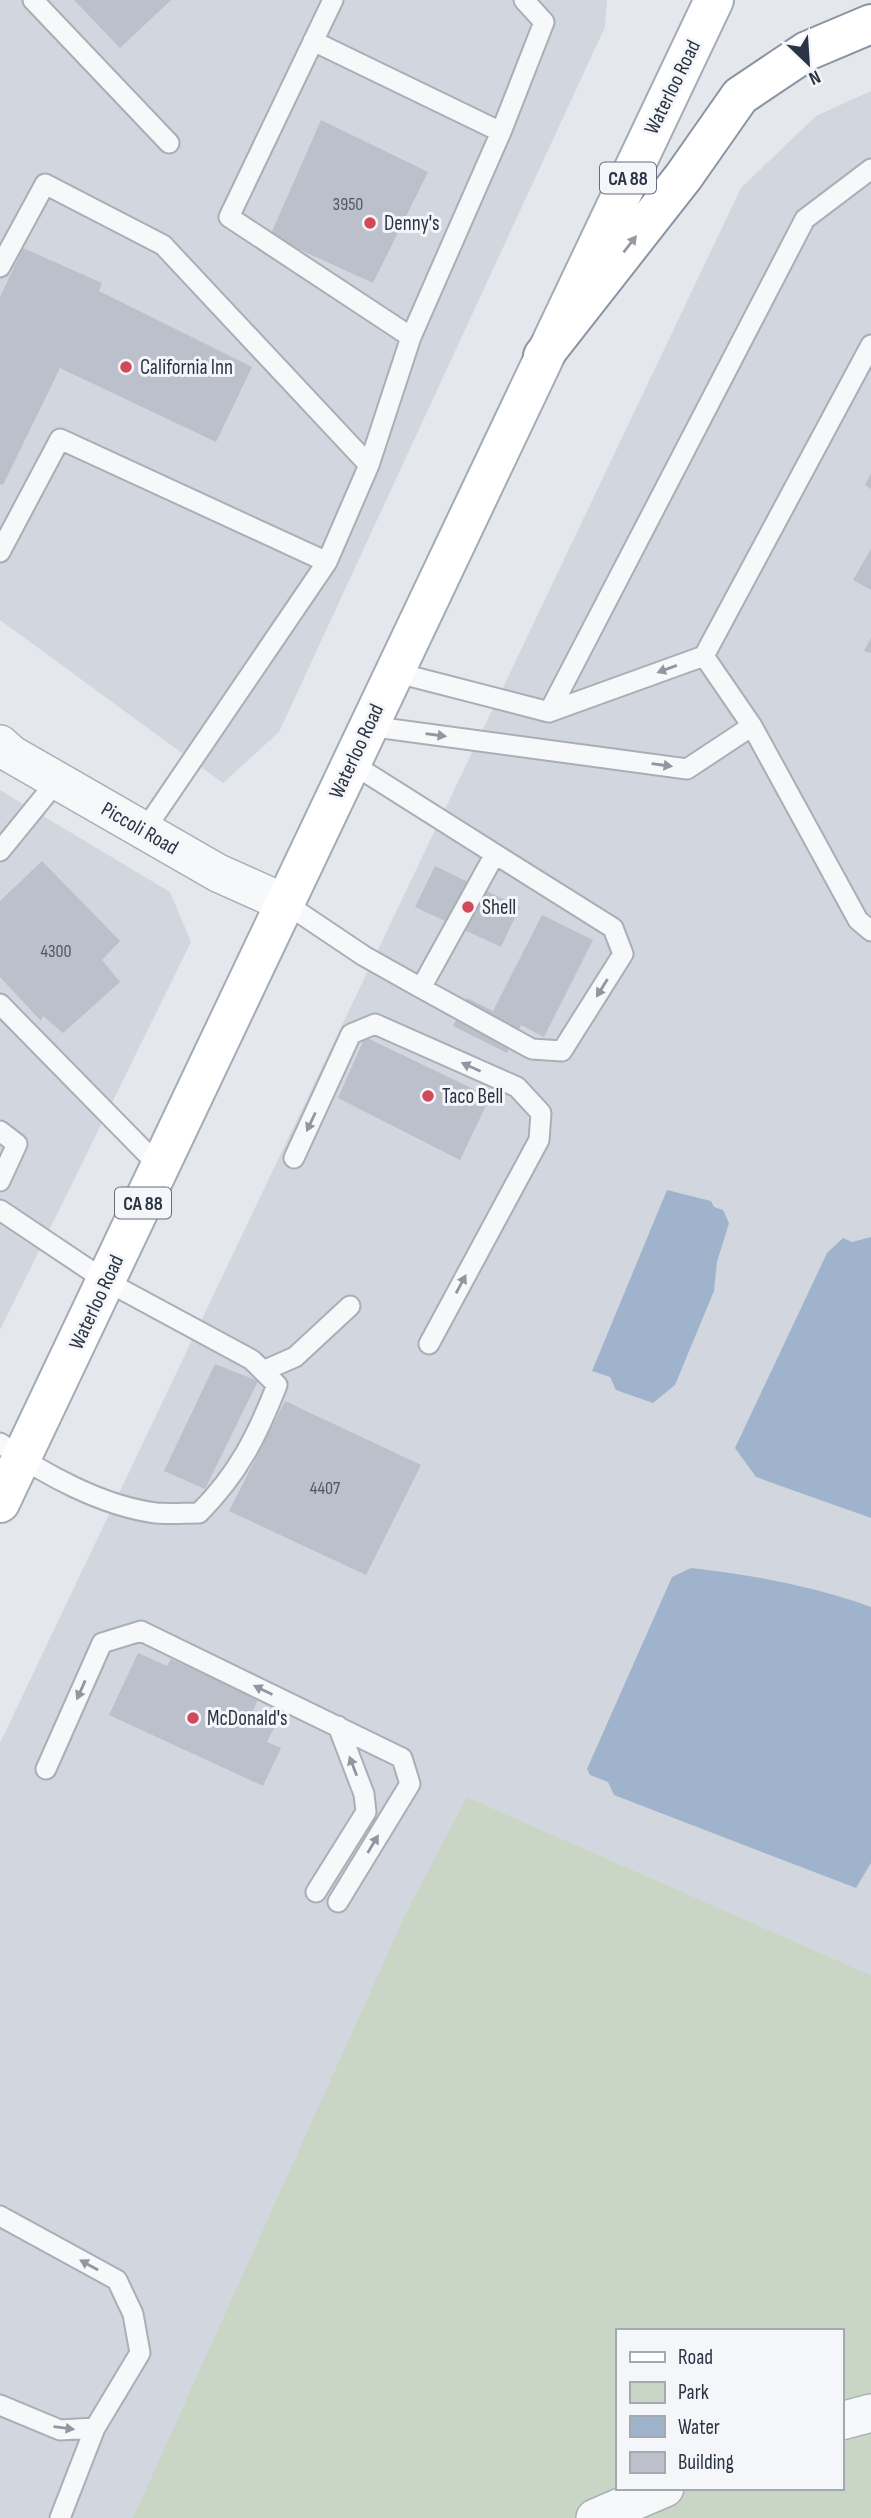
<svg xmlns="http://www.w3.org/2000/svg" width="871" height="2518" viewBox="0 0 871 2518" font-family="'Sofia Sans Condensed',sans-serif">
<rect width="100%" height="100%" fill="#e4e7ec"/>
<path fill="#d2d6de" d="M0,0H607L605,27L279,732L223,783L0,620Z
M871,91V1975L467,1797L134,2518H0V1743L741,188L816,116Z
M0,790L170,892L191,942L0,1330Z"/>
<path fill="#c9d6c5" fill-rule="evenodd" d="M467,1797L871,1975V2518H133L406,1913ZM617,2331H841V2488H617Z"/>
<path fill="#9fb4cc" d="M667,1190L711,1201L714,1207L723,1210L729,1223L717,1262L714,1291L675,1385L653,1403L616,1390L610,1377L592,1371Z
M871,1237V1518L756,1477L735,1448L827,1253L843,1238L852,1242Z
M691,1568C753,1575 813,1586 871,1607V1863L856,1888L614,1795L608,1782L590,1775L587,1769L672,1577Z"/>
<path fill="#bbc0ca" d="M74,0H171L120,48Z
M321,120L428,172L373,283L270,236Z
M23,248L102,283L99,291L252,367L216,442L60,368L3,485L0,484V297Z
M871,473V489L865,485Z
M871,549V590L853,580Z
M871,638V653L864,651Z
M42,861L120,941L102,960L120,982L63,1033L43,1016L41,1021L0,977V901Z
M435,866L520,907L501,947L415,907Z
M542,915L593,940L544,1037L521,1025L507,1053L453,1026L467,998L493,1011Z
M365,1037L490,1097L460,1160L338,1098Z
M215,1364L258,1381L205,1489L164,1471Z
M285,1401L421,1465L366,1575L229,1511Z
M138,1653L167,1666L171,1659L258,1699L253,1711L277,1722L267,1742L281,1748L263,1786L109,1715Z"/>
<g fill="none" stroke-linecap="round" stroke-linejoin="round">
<defs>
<path id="service" d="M33,0L169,143
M333,0L229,217L411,337
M313,41L501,132
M0,267L45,184L163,245L369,465
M0,552L60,439L327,562
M704,656L871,345
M549,712L805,219L871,169
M368,726L687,769L752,726L704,656L549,712L394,672
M752,726L858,920L871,931
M144,831L327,562L369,465L411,337L501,132L544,22L524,0
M0,851L57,781
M285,903L364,956L421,988L495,854L351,763
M421,988L532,1049L562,1051L623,954L613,928L495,854
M0,1004L160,1167
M0,1131L17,1144L0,1181
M294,1158L351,1034L375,1024L517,1087L541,1113L539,1140L429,1344
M0,1210L106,1281L252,1360L277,1385C257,1436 238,1474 199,1513C185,1513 170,1514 156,1513C102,1506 43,1474 0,1443
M263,1371L295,1357L350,1306
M46,1769L102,1643L141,1631L402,1758L410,1784L338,1902
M316,1892L366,1812L364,1794L338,1726
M0,2216L117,2280L133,2314L140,2353L95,2428L60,2430L0,2405
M60,2518L95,2428"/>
<path id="minor" d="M0,744L11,754L218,873L285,903
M841,2421L871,2413
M595,2518L665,2488"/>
<path id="primary" d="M0,1503L714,0"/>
<path id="motorway" d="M543,356L684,176L740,96L807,51L871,24"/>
</defs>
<use href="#service" stroke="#a9aeb7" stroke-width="23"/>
<use href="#minor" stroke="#a9aeb7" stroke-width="40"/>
<use href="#primary" stroke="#a3abb8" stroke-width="42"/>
<use href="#motorway" stroke="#8b94a3" stroke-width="42"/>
<use href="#service" stroke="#f7f8fa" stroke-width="19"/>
<use href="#minor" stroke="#f7f8fa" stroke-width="37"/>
<use href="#primary" stroke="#fff" stroke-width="38"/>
<use href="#motorway" stroke="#fff" stroke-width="38"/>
</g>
<defs><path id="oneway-solid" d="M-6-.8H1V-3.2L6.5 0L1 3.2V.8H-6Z" transform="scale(1.75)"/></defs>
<use fill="#959aa2" href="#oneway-solid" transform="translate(630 244) rotate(-52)"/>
<g fill="#9196a0">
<use href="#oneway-solid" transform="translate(667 669) rotate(160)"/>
<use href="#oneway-solid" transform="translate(436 735) rotate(8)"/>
<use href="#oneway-solid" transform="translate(662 765) rotate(8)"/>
<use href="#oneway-solid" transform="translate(602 988) rotate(122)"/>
<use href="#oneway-solid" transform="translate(471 1067) rotate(-156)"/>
<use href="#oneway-solid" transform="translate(311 1122) rotate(115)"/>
<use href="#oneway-solid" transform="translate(461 1284) rotate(-62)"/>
<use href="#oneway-solid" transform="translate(81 1690) rotate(114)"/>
<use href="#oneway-solid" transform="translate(263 1690) rotate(-154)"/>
<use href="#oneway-solid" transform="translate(353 1766) rotate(-111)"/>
<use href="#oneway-solid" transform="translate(373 1844) rotate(-59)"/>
<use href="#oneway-solid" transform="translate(89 2265) rotate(-151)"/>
<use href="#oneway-solid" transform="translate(64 2428) rotate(7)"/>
</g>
<g fill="#d1495b" stroke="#f4f6f9" stroke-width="2.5">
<circle cx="370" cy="223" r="7"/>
<circle cx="126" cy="367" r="7"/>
<circle cx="468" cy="907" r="7"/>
<circle cx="428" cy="1096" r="7"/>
<circle cx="193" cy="1718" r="7"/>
</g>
<g text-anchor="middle" stroke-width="6" stroke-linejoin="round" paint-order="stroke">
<g font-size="18" fill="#4f5766">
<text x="348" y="210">3950</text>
<text x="56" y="957">4300</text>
<text x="325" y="1494">4407</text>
</g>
<g fill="#f4f6f9" stroke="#676e7b" stroke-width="2">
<rect x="600" y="162.5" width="56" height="31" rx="5"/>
<rect x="115" y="1187.5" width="56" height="31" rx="5"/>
</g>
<g font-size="19" font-weight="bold" fill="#2b3445">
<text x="628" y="185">CA 88</text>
<text x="143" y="1210">CA 88</text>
</g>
<g font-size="21" fill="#2b3445" stroke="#f4f6f9">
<text transform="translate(672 87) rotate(-64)" y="7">Waterloo Road</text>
<text transform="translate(356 751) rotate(-65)" y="7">Waterloo Road</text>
<text transform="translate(140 828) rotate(30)" y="7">Piccoli Road</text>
<text transform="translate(96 1302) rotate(-65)" y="7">Waterloo Road</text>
</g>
<g font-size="21" fill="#2b3445" stroke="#f4f6f9" text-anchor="start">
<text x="384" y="230">Denny's</text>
<text x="140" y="374">California Inn</text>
<text x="482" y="914">Shell</text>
<text x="442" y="1103">Taco Bell</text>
<text x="207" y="1725">McDonald's</text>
</g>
</g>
<rect x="616" y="2329" width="228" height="161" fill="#f4f6f9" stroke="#a4a8b1" stroke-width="2"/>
<rect x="630" y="2352" width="35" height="10" fill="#ffffff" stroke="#a4a8b1" stroke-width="2"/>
<text x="678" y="2364" font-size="21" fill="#2b3445">Road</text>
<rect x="630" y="2382" width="35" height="21" fill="#c9d6c5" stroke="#a4a8b1" stroke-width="2"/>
<text x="678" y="2399" font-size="21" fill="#2b3445">Park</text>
<rect x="630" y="2416" width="35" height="21" fill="#9fb4cc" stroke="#a4a8b1" stroke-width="2"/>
<text x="678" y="2434" font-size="21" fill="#2b3445">Water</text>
<rect x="630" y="2452" width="35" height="21" fill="#bbc0ca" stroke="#a4a8b1" stroke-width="2"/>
<text x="678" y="2469" font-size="21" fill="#2b3445">Building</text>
<g transform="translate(808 63) rotate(155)" stroke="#f4f6f9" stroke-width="5" paint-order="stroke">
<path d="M0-5L12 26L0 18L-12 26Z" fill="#2b3445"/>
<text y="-10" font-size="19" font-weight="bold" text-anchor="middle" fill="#2b3445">N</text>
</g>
</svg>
